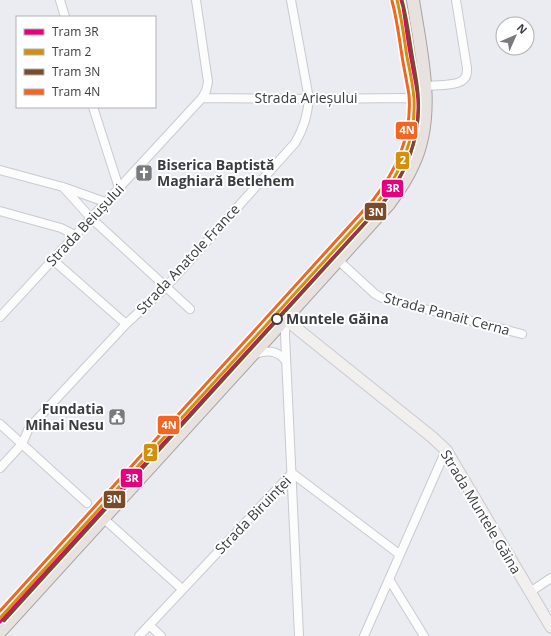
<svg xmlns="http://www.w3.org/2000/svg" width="551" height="636" viewBox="0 0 551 636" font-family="'Open Sans',sans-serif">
<rect width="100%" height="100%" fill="#eaecf2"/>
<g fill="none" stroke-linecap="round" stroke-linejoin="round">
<defs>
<path id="street" d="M60,0L65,17
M425,86C434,85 457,86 463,80C467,77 467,73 467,68L456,0
M202,98L309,99L404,98L410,99
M93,107L119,188
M0,170L63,187L105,202
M63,187L91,218L190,309
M0,211L61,228L75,235
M53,260L126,324
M338,260L375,294L382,298L522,334
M0,317L202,98L206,91L208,82L196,0
M285,319V335L299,636
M255,354C268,350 277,350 286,361
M0,424L87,503
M0,468L22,444L29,428L126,324L166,287L295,143C304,128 307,116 309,99L291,0
M103,518L182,589
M389,579L424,636
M530,592L551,578
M149,625L161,636
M139,636L292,473L399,554
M364,636L446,450"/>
<path id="secondary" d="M285,319L432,437L446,450L551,627"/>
<path id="primary" d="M0,632L285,319L389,204C398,192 407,179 413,165C437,114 421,53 413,0"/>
</defs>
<use href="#street" stroke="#c8cacf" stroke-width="10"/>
<use href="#secondary" stroke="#c8cacf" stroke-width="13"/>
<use href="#primary" stroke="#aba3a1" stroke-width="14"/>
<use href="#street" stroke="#fcfcfd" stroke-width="8"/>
<use href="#secondary" stroke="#f2efef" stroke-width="11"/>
<use href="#primary" stroke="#e7e2e0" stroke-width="12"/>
<defs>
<path id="tram-1" d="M0,622L381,205C404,176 419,142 418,104C418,90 414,77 412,64C408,45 406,26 403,7L401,0"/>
<path id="tram-2" d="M0,618L377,203C401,173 416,138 414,99C413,85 410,71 407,57C404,38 402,19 397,0"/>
<path id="tram-3" d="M4,621L381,206C407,174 422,135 418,93C417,80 414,67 412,54C409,36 407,18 402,0"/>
<path id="tram-4" d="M0,611L373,200C397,170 412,134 409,95C407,82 404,69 402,56C399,37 397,19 392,1"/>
</defs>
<use href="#tram-1" stroke="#fff" stroke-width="6"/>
<use href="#tram-2" stroke="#fff" stroke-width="6"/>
<use href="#tram-3" stroke="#fff" stroke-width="6"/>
<use href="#tram-4" stroke="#fff" stroke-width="6"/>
<use href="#tram-1" stroke="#e5007d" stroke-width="3"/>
<use href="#tram-2" stroke="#d1910d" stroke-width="3"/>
<use href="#tram-3" stroke="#7a4b2a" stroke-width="3"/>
<use href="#tram-4" stroke="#f26522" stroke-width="3"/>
</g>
<defs>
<symbol id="church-square" viewBox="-11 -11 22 22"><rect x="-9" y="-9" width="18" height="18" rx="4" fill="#787a7e" stroke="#fff"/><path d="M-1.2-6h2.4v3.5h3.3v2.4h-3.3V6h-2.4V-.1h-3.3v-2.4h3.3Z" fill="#fff"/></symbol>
<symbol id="civic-square" viewBox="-11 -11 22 22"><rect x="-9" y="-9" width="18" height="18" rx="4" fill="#787a7e" stroke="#fff"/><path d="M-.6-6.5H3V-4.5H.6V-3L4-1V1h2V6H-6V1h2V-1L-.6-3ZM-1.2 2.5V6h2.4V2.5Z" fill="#fff"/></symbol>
</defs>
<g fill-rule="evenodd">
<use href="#church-square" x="134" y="163" width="20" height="20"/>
<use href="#civic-square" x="107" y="407" width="20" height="20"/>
</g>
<circle fill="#fff" stroke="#3a3c40" stroke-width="2" cx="277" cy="319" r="5"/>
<g text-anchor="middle" stroke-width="4" stroke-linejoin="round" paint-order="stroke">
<g font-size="14" fill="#3a3c40" stroke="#fff">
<text x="306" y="103">Strada Arieșului</text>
<text transform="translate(85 225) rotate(-47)" y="5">Strada Beiușului</text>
<text transform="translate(188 259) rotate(-47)" y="5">Strada Anatole France</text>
<text transform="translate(447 314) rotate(15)" y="5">Strada Panait Cerna</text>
<text transform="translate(481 512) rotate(59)" y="5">Strada Muntele Găina</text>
<text transform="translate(253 515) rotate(-46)" y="5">Strada Biruinței</text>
</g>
<g font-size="14" font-weight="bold" fill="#3a3c40" stroke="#fff" text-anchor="start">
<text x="157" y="170">Biserica Baptistă<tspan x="157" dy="16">Maghiară Betlehem</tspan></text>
<text x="104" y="414" text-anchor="end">Fundatia<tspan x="104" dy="16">Mihai Nesu</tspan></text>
</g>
<g font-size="14" font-weight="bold" fill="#3a3c40" stroke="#fff" text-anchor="start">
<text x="286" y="324">Muntele Găina</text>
</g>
</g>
<g stroke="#fff" stroke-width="1.5">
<rect x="395" y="121" width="23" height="19" rx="4" fill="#f26522"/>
<rect x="395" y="151" width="15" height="19" rx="4" fill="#d1910d"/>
<rect x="381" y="179" width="23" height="19" rx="4" fill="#e5007d"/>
<rect x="364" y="202" width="23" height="19" rx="4" fill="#7a4b2a"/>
<rect x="157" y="415" width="23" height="20" rx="4" fill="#f26522"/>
<rect x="143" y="443" width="15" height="19" rx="4" fill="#d1910d"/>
<rect x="120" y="468" width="23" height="20" rx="4" fill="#e5007d"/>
<rect x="103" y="490" width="23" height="19" rx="4" fill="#7a4b2a"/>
</g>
<g font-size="11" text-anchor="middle" font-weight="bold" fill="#fff">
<text x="407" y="134">4N</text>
<text x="403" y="164">2</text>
<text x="393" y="192">3R</text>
<text x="376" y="216">3N</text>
<text x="169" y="429">4N</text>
<text x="150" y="456">2</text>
<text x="132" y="482">3R</text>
<text x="114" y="503">3N</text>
</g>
<rect x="16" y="16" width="140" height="92" fill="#ffffff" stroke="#b0b1b3"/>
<rect x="24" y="29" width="20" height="6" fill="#e5007d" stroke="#b0b1b3"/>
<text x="52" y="36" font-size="12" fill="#3a3c40">Tram 3R</text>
<rect x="24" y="49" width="20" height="6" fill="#d1910d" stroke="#b0b1b3"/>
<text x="52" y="56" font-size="12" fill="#3a3c40">Tram 2</text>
<rect x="24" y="69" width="20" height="6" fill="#7a4b2a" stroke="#b0b1b3"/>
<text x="52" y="76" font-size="12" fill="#3a3c40">Tram 3N</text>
<rect x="24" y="89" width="20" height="6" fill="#f26522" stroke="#b0b1b3"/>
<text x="52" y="96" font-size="12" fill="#3a3c40">Tram 4N</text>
<g transform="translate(515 36) rotate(45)"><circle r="19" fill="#ffffff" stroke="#b0b1b3"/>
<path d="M0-3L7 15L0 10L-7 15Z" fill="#787a7e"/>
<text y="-6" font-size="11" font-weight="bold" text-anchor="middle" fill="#3a3c40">N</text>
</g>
</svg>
